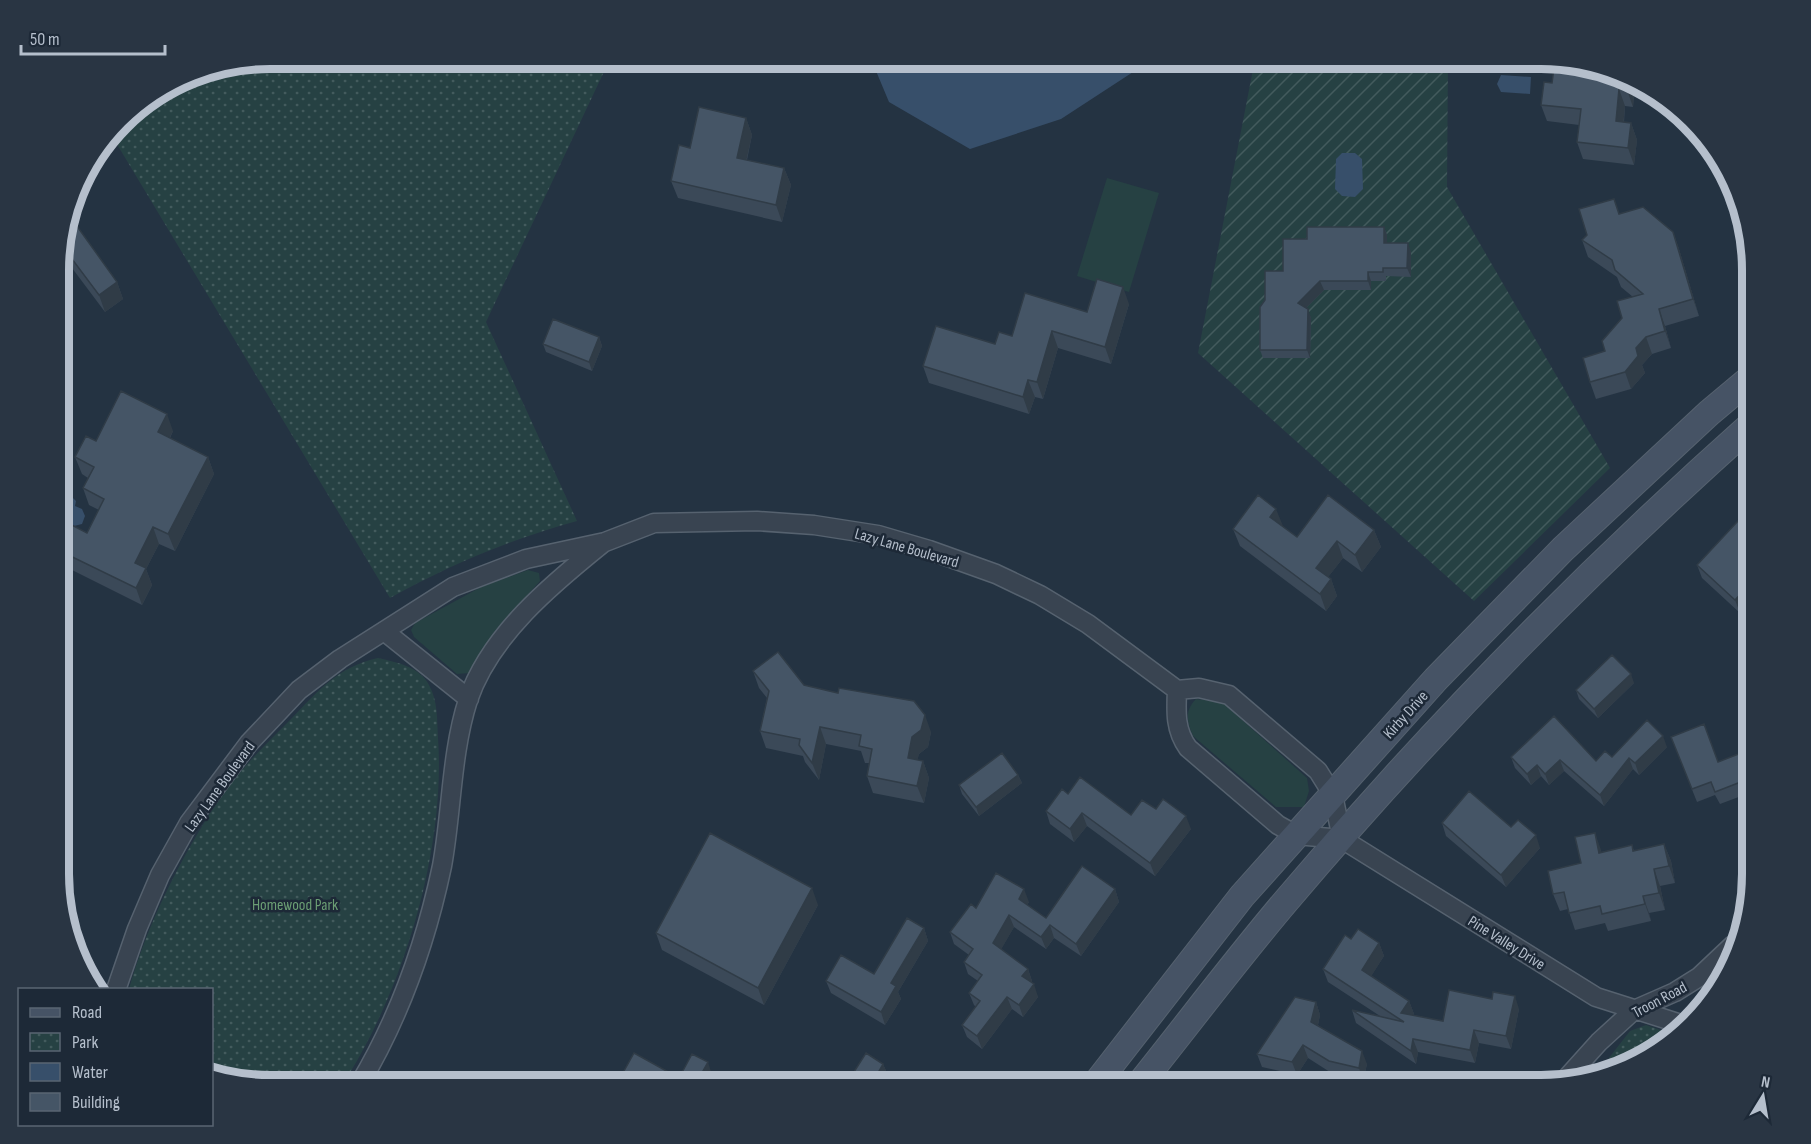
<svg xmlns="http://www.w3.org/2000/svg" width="1811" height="1144" viewBox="0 0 1811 1144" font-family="'Sofia Sans Condensed',sans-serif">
<defs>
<pattern id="park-dots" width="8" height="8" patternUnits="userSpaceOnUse" patternTransform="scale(1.5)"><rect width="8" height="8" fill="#264143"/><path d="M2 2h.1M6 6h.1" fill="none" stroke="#435b5d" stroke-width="1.8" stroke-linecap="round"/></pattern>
<pattern id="garden-furrows" width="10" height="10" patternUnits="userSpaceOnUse" patternTransform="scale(1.5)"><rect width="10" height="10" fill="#264143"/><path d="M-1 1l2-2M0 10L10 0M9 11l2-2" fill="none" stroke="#435b5d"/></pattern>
</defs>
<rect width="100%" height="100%" fill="#243342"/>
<path fill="#264143" d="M1107,178L1159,193L1129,292L1077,276Z
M528,570L539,573L540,581L494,632L470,673L457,674L414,637L411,630L415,623L481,587Z
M1196,699L1222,702L1307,778L1309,791L1304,807H1276L1193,736C1187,722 1184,711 1196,699Z"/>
<path fill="url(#park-dots)" d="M270,59H610L486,322L577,521C511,539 450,565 390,598L112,136L130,111L190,74Z
M378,658C396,662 420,667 429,685C438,701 437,720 438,738C446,849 403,993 342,1085H270L215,1078L212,1077V990L129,989C147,925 179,861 216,804C236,773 265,745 291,719C319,690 338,667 378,658Z
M1646,1025L1672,1034L1646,1057L1598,1072L1630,1031Z"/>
<path fill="url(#garden-furrows)" d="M1255,59H1448L1447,187L1610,468L1474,601L1198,353Z"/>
<path fill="#374f6a" d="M871,59H977L999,69L1030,59H1153L1061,119L970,149L889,102Z
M1501,75L1531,77L1530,94L1501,92L1497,84Z
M1342,153H1355L1362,159L1363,189L1355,197L1342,196L1335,189L1336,159Z
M66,495L71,496L76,501L75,506L82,509L85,516L82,524L70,527L60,520V497Z"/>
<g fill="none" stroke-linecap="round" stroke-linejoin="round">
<defs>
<path id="street" d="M384,631L469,699
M1177,690C1176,712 1175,730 1188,748L1278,825L1296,835L1342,839L1596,997L1681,1024
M116,990L137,929L160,875L189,823L249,743L299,690L340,659L453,587L526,559L605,542L654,523L757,521L814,525L878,535L929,550L996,574L1040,595L1088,624L1177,690L1199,688L1229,695L1318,771L1333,795L1342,839
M1563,1082L1599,1042L1634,1010L1675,992L1699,977L1733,945
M359,1085C399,1018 426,942 442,866C452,811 451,753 468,700C490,635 552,584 603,543"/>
<path id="secondary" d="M1095,1085L1242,896L1436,679L1563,549L1709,413L1752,377
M1139,1085C1188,1024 1235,961 1286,901C1429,732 1587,571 1752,424"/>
</defs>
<use href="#street" stroke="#56626f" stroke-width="21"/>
<use href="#secondary" stroke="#56626f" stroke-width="28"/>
<use href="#street" stroke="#394451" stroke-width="18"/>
<use href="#secondary" stroke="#465365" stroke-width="26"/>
</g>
<path fill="#3b4958" d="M1609,70L1635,83L1633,107L1625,106L1624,122L1631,123L1637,140L1634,165L1583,159L1577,142L1579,125L1547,121L1541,105L1552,83Z
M746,118L752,135L747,160L784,168L791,185L782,222L678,198L671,181L690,148Z
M1620,214L1673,232L1679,249L1699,316L1665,326L1671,348L1652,354L1642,365L1645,373L1631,389L1596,399L1590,382L1633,297L1621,287L1617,277L1588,257L1582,240Z
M1384,227L1387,235V243L1411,252V277L1386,276V281H1371V290H1324L1306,308L1311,318L1310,358H1263L1260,350L1283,271L1307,239Z
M60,243L117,282L123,299L105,312L63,256L60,258Z
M1129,304L1111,364L1058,348L1043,399L1035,397L1029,414L929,383L923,366L995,344L1087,312Z
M599,337L602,346L592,371L546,352L543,344Z
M173,431L170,438L208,457L214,474L175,551L159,544L146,569L152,585L142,605L60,564V534L87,533L99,510L89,505L83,488L88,478L82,474L75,457L96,441Z
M1752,508V585L1749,589L1752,599L1740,613L1702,578L1697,565Z
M1282,526L1297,537L1374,530L1381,547L1362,572L1343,558L1328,577L1331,579L1337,596L1326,611L1240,546L1233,529Z
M753,671L804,685L931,732L928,747L919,754L917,760L923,761L929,778L924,803L873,793L867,776L869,763H865L861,751L826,744L819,780L805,762L803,756L766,748L760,731L767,698L759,688Z
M1634,683L1598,718L1579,699L1576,690Z
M1671,737L1718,762L1741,753L1752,782V792L1720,804L1715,795L1697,802Z
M1667,747L1639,775L1633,769L1604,806L1564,771L1549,785L1541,776L1531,785L1515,768L1511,757L1596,761L1612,757Z
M1018,775L1022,783L979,816L962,794L959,785Z
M1068,794L1131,815L1156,809L1191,829L1155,876L1087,826L1074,842L1050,824L1046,811Z
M1442,823L1511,827L1540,848L1506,887L1446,836Z
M1664,844L1671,861L1675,883L1660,886L1665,910L1649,913L1651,921L1608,931L1605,923L1575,930L1568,909L1560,911L1553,894L1581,863L1602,852L1632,845L1634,851Z
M1115,889L1119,902L1081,956L1054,938L1046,949L1014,927L1001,949L1028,969L1032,981L1031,983L1038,997L1023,1017L1012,1009L982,1049L967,1037L962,1025L976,1007L974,1005L969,993L978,981L968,974L964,962L969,955L954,944L950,932L976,908L1029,902L1027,905L1046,918Z
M818,905L764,1005L662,950L656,933Z
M924,928L928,941L898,992L901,999L885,1025L831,993L826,981L874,974Z
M1351,939L1379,943L1384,956L1371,976L1409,1001L1414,1014L1413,1015L1443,1021L1519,1009L1511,1049L1479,1043L1475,1063L1418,1052L1416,1064L1356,1023L1352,1010L1380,1016L1328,982L1323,969Z
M1316,1002L1320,1015L1318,1025L1367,1064L1363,1081L1333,1074L1308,1058L1297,1075L1262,1067L1257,1054Z
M883,1064L887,1073L879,1085H858L856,1084L852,1075Z
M624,1071L679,1078L712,1075L707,1085H631L629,1084Z"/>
<path fill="#303c47" d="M1628,79L1635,83L1633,107L1627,90Z
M1619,89L1625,106L1622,138L1616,121Z
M746,118L752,135L743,175L737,158Z
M1631,123L1637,140L1634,165L1628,148Z
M784,168L791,185L782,222L776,205Z
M1384,227L1387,235V252L1384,243Z
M1673,232L1679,249L1699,316L1693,299Z
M1408,243L1411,252V277L1407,268Z
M60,247L63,256L60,258Z
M1368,272L1371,281V290L1368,281Z
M1320,281L1324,290L1302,312L1298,303Z
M117,282L123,299L105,312L99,295Z
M1123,287L1129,304L1111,364L1105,347Z
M1308,309L1311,318L1310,358L1307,350Z
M1659,309L1665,326L1671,348L1665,331Z
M1052,331L1058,348L1043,399L1037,382Z
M599,337L602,346L592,371L589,362Z
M1646,337L1652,354L1642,365L1645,373L1631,389L1625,372L1636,348Z
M1028,380L1035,397L1029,414L1023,397Z
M167,414L173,431L164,449L158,432Z
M208,457L214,474L175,551L168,534Z
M1276,509L1283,526L1270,517Z
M153,527L159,544L146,569L152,585L142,605L136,588L135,563Z
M1374,530L1381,547L1362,572L1355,555Z
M1337,541L1343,558L1322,585L1316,568Z
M1752,567V585L1749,589L1752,599L1740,613L1735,600L1741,580Z
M1331,579L1337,596L1326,611L1320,594Z
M1631,674L1634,683L1598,718L1594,709Z
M925,715L931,732L928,747L919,754L914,775L908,758L912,737Z
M820,727L826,744L819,780L812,763Z
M1663,736L1667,747L1639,775L1635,763Z
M1629,758L1633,769L1604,806L1600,795Z
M1560,760L1564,771L1549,785L1545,774Z
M923,761L929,778L924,803L917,786Z
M1537,765L1541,776L1531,785L1527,774Z
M1018,775L1022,783L979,816L976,807Z
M1082,813L1087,826L1074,842L1070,829Z
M1186,816L1191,829L1155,876L1150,863Z
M1595,833L1601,850L1606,870L1599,853Z
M1536,835L1540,848L1506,887L1501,875Z
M1664,844L1671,861L1675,883L1669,866Z
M1654,869L1660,886L1665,910L1659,893Z
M812,888L818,905L764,1005L758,988Z
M1024,889L1029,902L1023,911L1019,899Z
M1115,889L1119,902L1081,956L1076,944Z
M1643,896L1649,913L1651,921L1645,904Z
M1009,915L1014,927L998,955L993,943Z
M1050,925L1054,938L1046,949L1041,937Z
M924,928L928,941L898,992L901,999L885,1025L881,1012L891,983Z
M1379,943L1384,956L1367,983L1362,970Z
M1028,969L1032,981L1027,988L1022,976Z
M1034,984L1038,997L1023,1017L1019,1005Z
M1515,996L1519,1009L1511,1049L1506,1036Z
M1007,997L1012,1009L982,1049L977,1036Z
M1409,1001L1414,1014L1406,1025L1401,1013Z
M1316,1002L1320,1015L1316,1034L1311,1022Z
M1474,1030L1479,1043L1475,1063L1470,1050Z
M1413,1039L1418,1052L1416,1064L1411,1051Z
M1303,1045L1308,1058L1297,1075L1292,1062Z
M1362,1051L1367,1064L1363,1081L1359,1068Z
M708,1062L712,1075L707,1085H695Z
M883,1064L887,1073L879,1085H871Z"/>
<path fill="#455566" stroke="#303c47" stroke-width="1.5" d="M1555,61L1609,70L1628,79L1627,90L1619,89L1616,121L1631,123L1628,148L1577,142L1581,109L1541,105L1544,82L1552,83Z
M699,107L746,118L737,158L784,168L776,205L671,181L679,145L690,148Z
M1614,199L1619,214L1643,207L1673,232L1693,299L1659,309L1665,331L1646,337L1636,348L1638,356L1625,372L1590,382L1583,358L1605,351L1602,341L1622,318L1617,301L1643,294L1615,270L1612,260L1582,240L1587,235L1579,209Z
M69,215L117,282L99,295L60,243Z
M1307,227H1384V243H1408L1407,268H1383V272H1368V281H1320L1298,303L1308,309L1307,350H1260V307L1265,300V271H1283V239H1307Z
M1097,279L1123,287L1105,347L1052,331L1037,382L1028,380L1023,397L923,366L936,326L995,344L999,332L1012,336L1025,293L1087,312Z
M553,319L599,337L589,362L543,344Z
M121,391L167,414L158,432L208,457L168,534L153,527L135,563L146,568L136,588L60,551V534L66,522L87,533L104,499L83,488L94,467L75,457L86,436L96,441Z
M1258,495L1276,509L1270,517L1297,537L1328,495L1374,530L1355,555L1337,541L1316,568L1331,579L1320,594L1233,529Z
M1751,507L1752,567L1741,580L1748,586L1735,600L1697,565Z
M778,652L804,685L838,693L839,688L914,701L925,715L921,730L912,737L908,758L923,761L917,786L867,776L872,749L859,746L861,735L820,727L812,763L799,745L800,739L760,731L769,691L753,671Z
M1612,655L1631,674L1594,709L1576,690Z
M1554,716L1596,761L1605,751L1612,757L1647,720L1663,736L1635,763L1629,758L1600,795L1560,760L1545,774L1537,765L1527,774L1511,757Z
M1704,724L1718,762L1741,753L1751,778L1715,792L1711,782L1692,789L1671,737Z
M1002,753L1018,775L976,807L959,785Z
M1080,777L1131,815L1142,800L1156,809L1163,799L1186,816L1150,863L1082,813L1070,829L1046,811L1062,789L1068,794Z
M1469,791L1511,827L1518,820L1536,835L1501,875L1442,823Z
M710,833L812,888L758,988L656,933Z
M1595,833L1599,853L1632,845L1633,851L1664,844L1669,866L1654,869L1659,893L1643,896L1645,904L1602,914L1600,906L1569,913L1564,892L1553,894L1548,871L1581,863L1575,837Z
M1082,866L1115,889L1076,944L1050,925L1041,937L1009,915L993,943L1028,969L1022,976L1034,984L1019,1005L1007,997L977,1036L962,1025L980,1001L969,993L982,975L964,962L973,949L950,932L971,904L976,908L996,873L1024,889L1019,899L1046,918Z
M907,918L924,928L891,983L896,986L881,1012L826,981L841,955L874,974Z
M1358,929L1379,943L1362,970L1409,1001L1401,1013L1443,1021L1449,990L1492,999L1493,992L1515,996L1506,1036L1474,1030L1470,1050L1413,1039L1411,1051L1352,1010L1404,1022L1323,969L1345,935L1351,939Z
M1295,997L1316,1002L1311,1022L1362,1051L1359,1068L1329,1061L1303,1045L1292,1062L1257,1054Z
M634,1053L679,1078L692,1054L708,1062L695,1085H650L624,1071Z
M866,1053L883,1064L871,1085L852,1075Z"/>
<g text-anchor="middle" stroke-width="5" stroke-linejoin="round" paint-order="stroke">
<g font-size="16" fill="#b5bfcc" stroke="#1d2937">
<text transform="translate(907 547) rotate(16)" y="6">Lazy Lane Boulevard</text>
<text transform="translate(1405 714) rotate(-48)" y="6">Kirby Drive</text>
<text transform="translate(219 786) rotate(-54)" y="6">Lazy Lane Boulevard</text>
<text transform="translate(1507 942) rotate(32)" y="6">Pine Valley Drive</text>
<text transform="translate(1659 999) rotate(-28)" y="6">Troon Road</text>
</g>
<g font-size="16" fill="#6b9e74" stroke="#1d2937">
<text x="295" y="910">Homewood Park</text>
</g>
</g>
<path d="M0 0H1811V1144H0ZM270 69H1541A201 201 0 0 1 1742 270V874A201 201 0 0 1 1541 1075H270A201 201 0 0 1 69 874V270A201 201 0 0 1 270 69Z" fill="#293543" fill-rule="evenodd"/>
<path fill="none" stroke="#b5bfcc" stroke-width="8" d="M270 69H1541A201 201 0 0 1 1742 270V874A201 201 0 0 1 1541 1075H270A201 201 0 0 1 69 874V270A201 201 0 0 1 270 69Z"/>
<rect x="18" y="988" width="195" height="138" fill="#1d2937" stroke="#5a6573" stroke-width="1.5"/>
<rect x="30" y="1008" width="30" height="9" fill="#465365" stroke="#5a6573" stroke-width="1.5"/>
<text x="72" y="1018" font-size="18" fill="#b5bfcc">Road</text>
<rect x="30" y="1033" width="30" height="18" fill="url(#park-dots)" stroke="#5a6573" stroke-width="1.5"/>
<text x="72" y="1048" font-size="18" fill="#b5bfcc">Park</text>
<rect x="30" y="1063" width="30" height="18" fill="#374f6a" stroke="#5a6573" stroke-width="1.5"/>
<text x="72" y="1078" font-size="18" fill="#b5bfcc">Water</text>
<rect x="30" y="1093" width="30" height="18" fill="#455566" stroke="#5a6573" stroke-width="1.5"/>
<text x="72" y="1108" font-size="18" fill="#b5bfcc">Building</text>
<g transform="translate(1763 1096) rotate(11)" stroke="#1d2937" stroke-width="4.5" paint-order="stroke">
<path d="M0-4.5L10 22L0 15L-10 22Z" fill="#b5bfcc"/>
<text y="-9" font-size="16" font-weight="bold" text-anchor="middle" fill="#b5bfcc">N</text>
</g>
<path d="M21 45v9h144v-9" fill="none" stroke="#b5bfcc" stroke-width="3"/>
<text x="30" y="45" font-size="18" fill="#b5bfcc" stroke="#1d2937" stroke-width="4.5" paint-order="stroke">50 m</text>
</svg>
